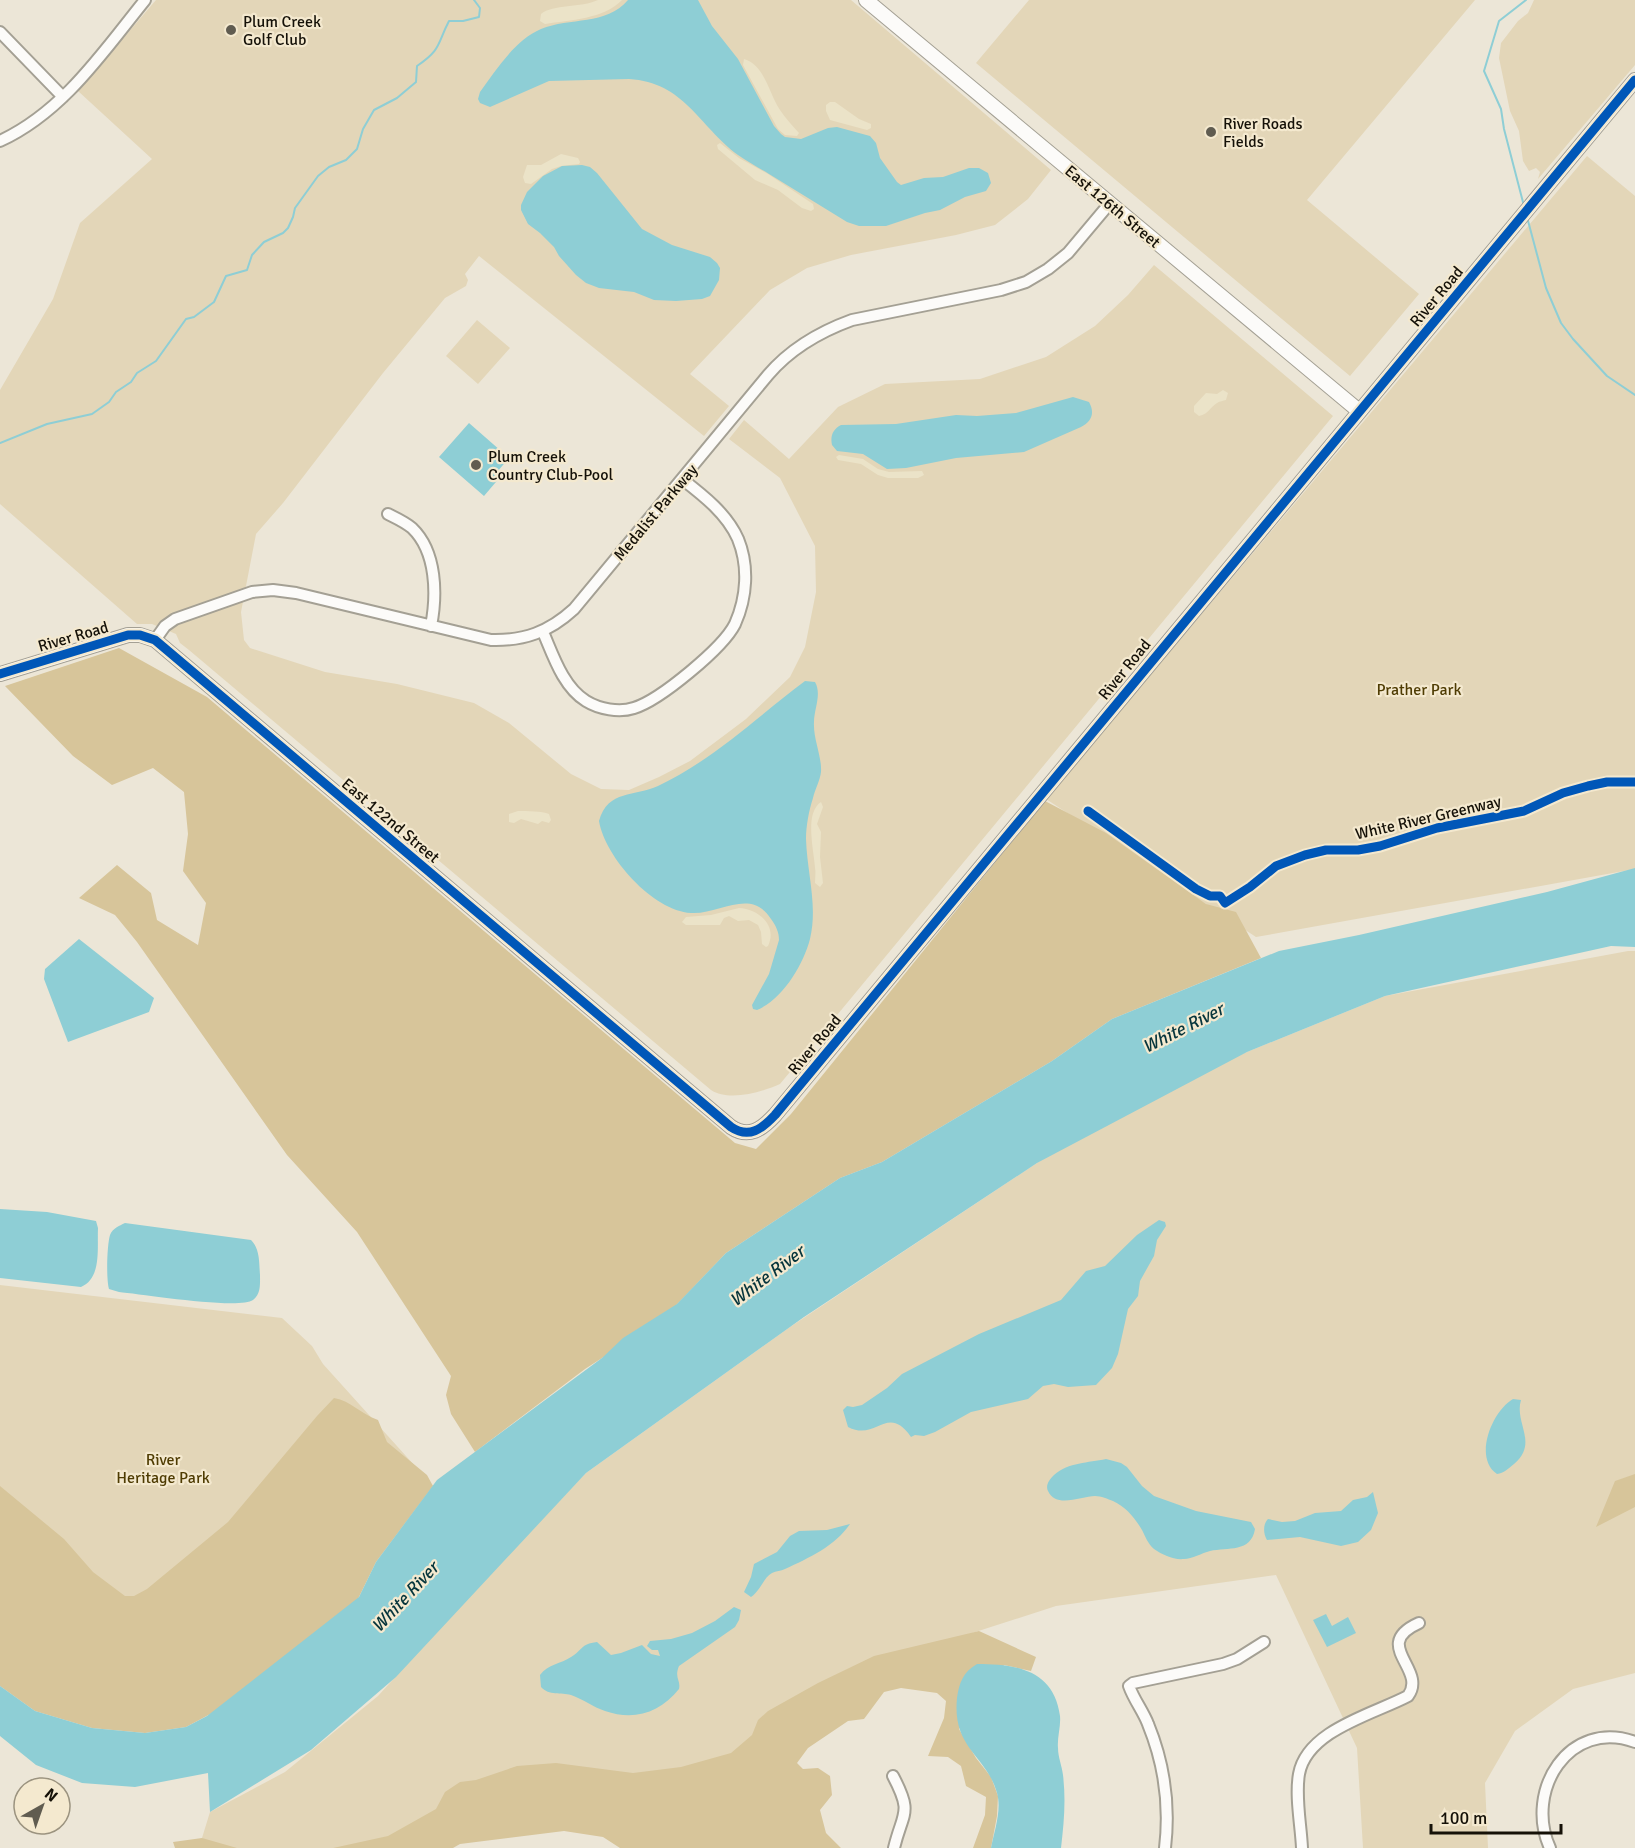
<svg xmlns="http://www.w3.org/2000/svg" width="1635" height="1848" viewBox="0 0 1635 1848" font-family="Signika,sans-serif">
<rect width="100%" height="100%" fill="#ece6d7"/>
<path fill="#e3d6b8" d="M156,0H851L1051,170L1028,199L995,225L956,235L851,255L807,268L770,290L690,374L729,406L704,436L479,256L465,274L468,280L466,286L445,298L383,373L283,503L256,534L241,612L244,640L250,648L325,672L397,684L474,703L509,723L571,774L601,789L629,790L659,777L690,761L746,719L790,677L805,647L816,592L815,546L780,478L729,439L744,420L789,459L838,407L885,384L980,379L1046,357L1095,326L1128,295L1154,265L1333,416L780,1084C762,1092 729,1102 711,1090L189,650L180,643L176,634L152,624H137L0,504V390L53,299L80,223L152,159L78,91Z
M1029,0H1475L1307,200L1419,294L1350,376L976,63Z
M1534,0H1635V65L1538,179L1540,172L1536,168L1529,171L1523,161L1519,131L1510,111L1499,58L1501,43L1518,21L1528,13Z
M1587,156L1635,196V869L1256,937L1046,799Z
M477,320L510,348L478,384L446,356Z
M1628,951H1635V1673L1573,1689L1515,1731L1485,1783L1488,1848H1363L1357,1748L1276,1575L1056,1606L876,1664L746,1751L371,1848H212L202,1838L210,1812L285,1772L378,1696L490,1573L586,1473L790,1327L1049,1155L1215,1065L1385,996Z
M0,1285L282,1318L312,1346L323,1364L433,1486L0,1670Z"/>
<path fill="#d7c59a" d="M119,648L207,697L735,1143L756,1149L791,1114L1045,801L1106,833L1206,904L1236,912L1261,958L1112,1019L1052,1061L882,1162L840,1178L726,1253L664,1318L585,1369L475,1452L451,1414L446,1395L451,1376L357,1232L287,1155L137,942L115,915L79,898L117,865L151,893L157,920L198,945L206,903L183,871L188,834L184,792L153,768L112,785L73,756L5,686Z
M334,1398C351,1401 361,1414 378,1420L387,1442L427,1475L433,1486L376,1562L356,1603L266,1684L186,1727L145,1733L92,1728L35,1711L0,1686V1486L64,1539L93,1572L125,1596H134L147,1589L228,1522L317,1416Z
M1635,1474V1507L1596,1527L1615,1481Z
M979,1631L1036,1657L1031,1671L1004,1665L959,1729L976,1758L991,1777L998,1796L997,1816L991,1848H973L985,1815L986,1797L966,1786L961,1766L948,1757L928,1756L944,1718L946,1701L937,1693L901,1688L884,1692L864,1719L848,1721L808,1748L797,1763L803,1769L818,1768L830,1776L832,1795L820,1810L826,1833L841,1848H620L603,1837L564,1831L460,1844L453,1848H333L388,1836L436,1809L445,1792L460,1782L476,1780L517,1766L556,1763L633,1773L681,1767L731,1753L752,1735L758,1720L768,1711L818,1683L874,1656Z
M202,1838L237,1848H239H175L173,1842Z"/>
<path fill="#ebe3c8" d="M598,0H622C604,19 570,20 545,24L540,21L541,14C553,4 581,8 598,0Z
M744,59C765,65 769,94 780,110C785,118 792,125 799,133L797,136L785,135L778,129L743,65Z
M835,102L859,119L871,124V128L867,130L830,120L826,111V105L830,102Z
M720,143L739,158L768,174L813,204L814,209L811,211L802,208L778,190L755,180L718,149L717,145Z
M561,154L578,158L580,162L579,164L561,166L552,169L531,184L525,183L523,177L527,165H541Z
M1223,390L1228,393L1226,400C1223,401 1220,401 1217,403C1210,407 1209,414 1199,416L1194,412V406L1206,393L1217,394Z
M839,455L863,459L878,469L889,472L922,471L924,475L918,478H888L878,475L861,464L838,460L836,457Z
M821,802L823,807L817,824L821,832L820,857L823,883L820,887L815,883C815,878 816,873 815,868C814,851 804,813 821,802Z
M518,811C527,811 542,811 549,814L551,820L549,823L542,821L538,824L521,819L514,823L509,822V814Z
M739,908C758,909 778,925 768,946L766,947L762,944L761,932L758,925L749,920L738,921L729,916L724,918L720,925H686L682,922L686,917L711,915Z"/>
<path fill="#8eced5" d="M628,0H698L712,26L738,59L774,126L781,134L785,137L801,139L828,128L837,127L870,136L876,143L880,158L897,182L901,185L924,178L943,177L969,168H979L988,173L991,183L986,191L965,197L940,210L925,213L886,226H859L847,222C821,206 795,190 769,174C759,168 748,162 738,155C699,126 684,82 629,79L549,81L490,107L480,103L478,99L480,92C496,70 515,40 541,29C570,17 606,26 628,0Z
M582,165L590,167L597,173L642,229L672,245L710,257L717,263L720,268L719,280L710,296L702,299L676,301L654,300L634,292L599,288L586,283L576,275L559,256L554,247L540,233L528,224L521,210V205L527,192L543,176L562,166Z
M1073,397L1089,402C1095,413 1092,421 1081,427L1024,452L956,458L906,468L887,469L863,454L837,451L832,445C830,436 833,429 841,425L896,424L956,415L977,416L1016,413Z
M469,423L509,458L497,472L501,476L484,496L439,457Z
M805,681L815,682C822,694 814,709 814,722C813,739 822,756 821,772C820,781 815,789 813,798C809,810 806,826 806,839C807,873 818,905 810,939C803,965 783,999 757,1010L753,1009L752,1005L769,974L779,940C779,932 776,926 771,919C751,887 719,915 691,913C653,911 605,857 599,821C608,789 635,797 658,786C713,760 757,717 805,681Z
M1635,868V947L1611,946L1385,996L1247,1052L1037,1163L804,1317L586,1473L396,1677L311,1750L210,1812L208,1773L135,1787L82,1783L36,1765L0,1736V1686L35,1711L92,1728L145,1733L186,1727L207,1716L359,1597L376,1562L437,1480L602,1358L623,1338L677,1304L726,1253L840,1178L882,1162L1052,1061L1112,1019L1279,951L1359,935L1547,892Z
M79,939L154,998L149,1012L68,1042L44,979L45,969Z
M0,1209L47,1212L96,1221L98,1228C97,1248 102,1278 81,1287L0,1278Z
M1159,1220L1165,1222L1166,1226L1157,1240L1154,1256L1140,1281L1138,1296L1128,1309L1118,1354L1112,1368L1096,1385L1068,1387L1054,1384L1043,1386L1028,1399L971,1412L935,1432L924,1436L915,1435L911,1437C887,1403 877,1442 848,1427L843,1410L847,1406L853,1407L862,1405L887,1388L902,1374L979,1334L1061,1300L1086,1271L1105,1266L1137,1235Z
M125,1223L251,1240C260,1249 259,1262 260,1275C260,1284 261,1294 253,1300C239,1310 141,1294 119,1292L109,1289C106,1278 107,1245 110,1235C113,1228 119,1226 125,1223Z
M1513,1399L1521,1400C1514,1423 1539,1443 1514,1464C1508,1469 1504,1473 1497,1474C1473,1458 1492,1411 1513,1399Z
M1106,1459L1121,1463L1127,1467L1142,1486L1154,1496L1196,1511L1251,1522L1255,1529C1251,1553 1228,1547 1210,1551C1202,1553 1192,1559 1184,1559C1173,1560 1163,1555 1154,1549C1148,1544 1145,1536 1142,1530C1135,1518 1126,1507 1113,1501C1108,1499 1101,1496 1095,1496C1082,1496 1056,1509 1048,1491C1045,1485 1050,1479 1054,1475C1069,1462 1088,1463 1106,1459Z
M1373,1492L1378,1513L1371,1530L1358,1542L1341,1546L1300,1537L1267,1540C1263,1533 1263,1524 1268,1519L1282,1522L1295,1521L1315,1513L1341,1511L1353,1500L1367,1497Z
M850,1524C835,1546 809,1558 785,1569C781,1571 776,1571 772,1573C764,1577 761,1590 751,1597L744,1592L751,1577L754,1564L777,1552L790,1536L799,1531L827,1530Z
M734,1607L741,1610L739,1620L735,1627L679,1666C674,1678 681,1680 679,1689C660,1713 634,1721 605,1711C593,1707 583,1699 571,1695C561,1692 549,1696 541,1687L540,1675C548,1664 561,1664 571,1657C583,1650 580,1644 597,1642L611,1655L621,1653L642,1645L651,1654L660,1656L658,1650H652L647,1646L650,1641L671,1639L692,1633L715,1621Z
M1326,1614L1332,1626L1348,1617L1356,1633L1327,1647L1313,1620Z
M977,1664C1016,1664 1054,1670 1060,1716C1061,1726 1057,1738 1058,1748C1058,1757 1062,1766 1063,1775C1066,1800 1064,1823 1061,1848H991C994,1832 1002,1810 997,1793C986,1754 952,1749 957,1698C959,1683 963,1672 977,1664Z"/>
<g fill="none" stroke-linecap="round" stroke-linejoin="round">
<path stroke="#8eced5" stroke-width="2" d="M1524,206L1504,129L1501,109L1484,71L1499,21L1526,0
M1527,217L1546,288L1561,323L1573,339L1607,376L1635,395
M0,443L47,424L92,414L109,402L116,392L131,382L137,373L156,361L186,319L194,317L214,302L226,276L247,270L252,255L264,242L283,233L288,228L293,217L295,208L318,176L329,167L346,160L357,149L363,129L374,110L397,98L416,82L417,66C442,49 437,44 449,21H463L479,17L480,8L474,0"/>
<defs>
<path id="minor" d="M0,32L63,97
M0,141C63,112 103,52 145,0
M388,514C396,518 405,522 412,528C437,552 437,595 431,626
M543,632C553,655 563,687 586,701C599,709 619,713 634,708C660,700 723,648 735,624C747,597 749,566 738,539C727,514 704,496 682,479
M155,640L165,626L175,619L252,592L273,590L296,593L491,640C524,641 549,632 574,609L768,375C791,348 819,332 852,320L1001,290L1026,282L1048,269L1068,253L1110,203
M893,1776C913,1814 903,1811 894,1848
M1165,1848C1170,1806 1164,1763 1148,1724C1143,1711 1134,1700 1129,1686L1133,1683L1223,1664L1237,1659L1264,1642
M1302,1848C1301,1825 1295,1797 1299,1774C1307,1730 1374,1714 1408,1696C1428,1669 1370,1645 1419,1623
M1550,1848C1524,1791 1569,1718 1635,1742"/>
<path id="tertiary" d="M866,0L1359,411
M0,674L128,635H140L155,640L731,1127C749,1139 762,1129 775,1115L1635,80"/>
</defs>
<use href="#minor" stroke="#a4a094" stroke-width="14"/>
<use href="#tertiary" stroke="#a4a094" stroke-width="16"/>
<use href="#minor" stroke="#fcfbf9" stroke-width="10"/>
<use href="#tertiary" stroke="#fcfbf9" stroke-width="14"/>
<defs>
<path id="cycleway" d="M0,674L128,635H140L155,640L731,1127C749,1139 762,1129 775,1115L1635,80
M1088,811L1196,889L1210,896H1220L1225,903L1250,887L1276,866L1305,855L1326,850H1358L1380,846L1437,828L1524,811L1563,793L1588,786L1607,782H1635"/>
</defs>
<use href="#cycleway" stroke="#f4e9cf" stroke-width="13"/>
<use href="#cycleway" stroke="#0057b8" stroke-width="9"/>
</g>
<g fill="#605c50" stroke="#f4e9cf" stroke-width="2">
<circle cx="231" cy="30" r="6"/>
<circle cx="1211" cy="132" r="6"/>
<circle cx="476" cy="465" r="6"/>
</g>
<g text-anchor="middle" stroke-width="4.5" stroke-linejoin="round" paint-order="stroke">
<g font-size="16" fill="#151108" stroke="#f4e9cf" text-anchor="start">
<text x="243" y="27">Plum Creek<tspan x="243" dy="18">Golf Club</tspan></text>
<text x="1223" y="129">River Roads<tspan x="1223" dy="18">Fields</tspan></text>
<text x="488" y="462">Plum Creek<tspan x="488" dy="18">Country Club-Pool</tspan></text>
</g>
<g font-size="16" fill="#151108" stroke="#f4e9cf">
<text transform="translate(1113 206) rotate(40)" y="6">East 126th Street</text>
<text transform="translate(1436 296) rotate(-50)" y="6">River Road</text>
<text transform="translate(655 512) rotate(-50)" y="6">Medalist Parkway</text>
<text transform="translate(73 636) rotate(-16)" y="6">River Road</text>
<text transform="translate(1124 669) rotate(-51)" y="6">River Road</text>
<text transform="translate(1428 817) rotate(-13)" y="6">White River Greenway</text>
<text transform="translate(391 820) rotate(40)" y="6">East 122nd Street</text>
<text transform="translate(814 1044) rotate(-50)" y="6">River Road</text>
</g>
<g font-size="16" fill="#4f3c03" stroke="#f4e9cf">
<text x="1419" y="695">Prather Park</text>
<text x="163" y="1465">River<tspan x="163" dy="18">Heritage Park</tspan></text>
</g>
<g font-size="18" font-style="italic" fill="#06353c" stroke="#f4e9cf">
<text transform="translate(1183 1028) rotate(-27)" y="6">White River</text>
<text transform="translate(767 1276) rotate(-37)" y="6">White River</text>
<text transform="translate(405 1597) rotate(-47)" y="6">White River</text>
</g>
</g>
<g transform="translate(42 1806) rotate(40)"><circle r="28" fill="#f4e9cf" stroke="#9b937f" stroke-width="1.5"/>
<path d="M0-4.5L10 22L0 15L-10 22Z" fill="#605c50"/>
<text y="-9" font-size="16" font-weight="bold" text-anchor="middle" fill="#151108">N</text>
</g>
<path d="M1431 1824v9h130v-9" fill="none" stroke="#151108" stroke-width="3"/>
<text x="1440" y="1824" font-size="18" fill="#151108" stroke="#f4e9cf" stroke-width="4.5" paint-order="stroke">100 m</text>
</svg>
